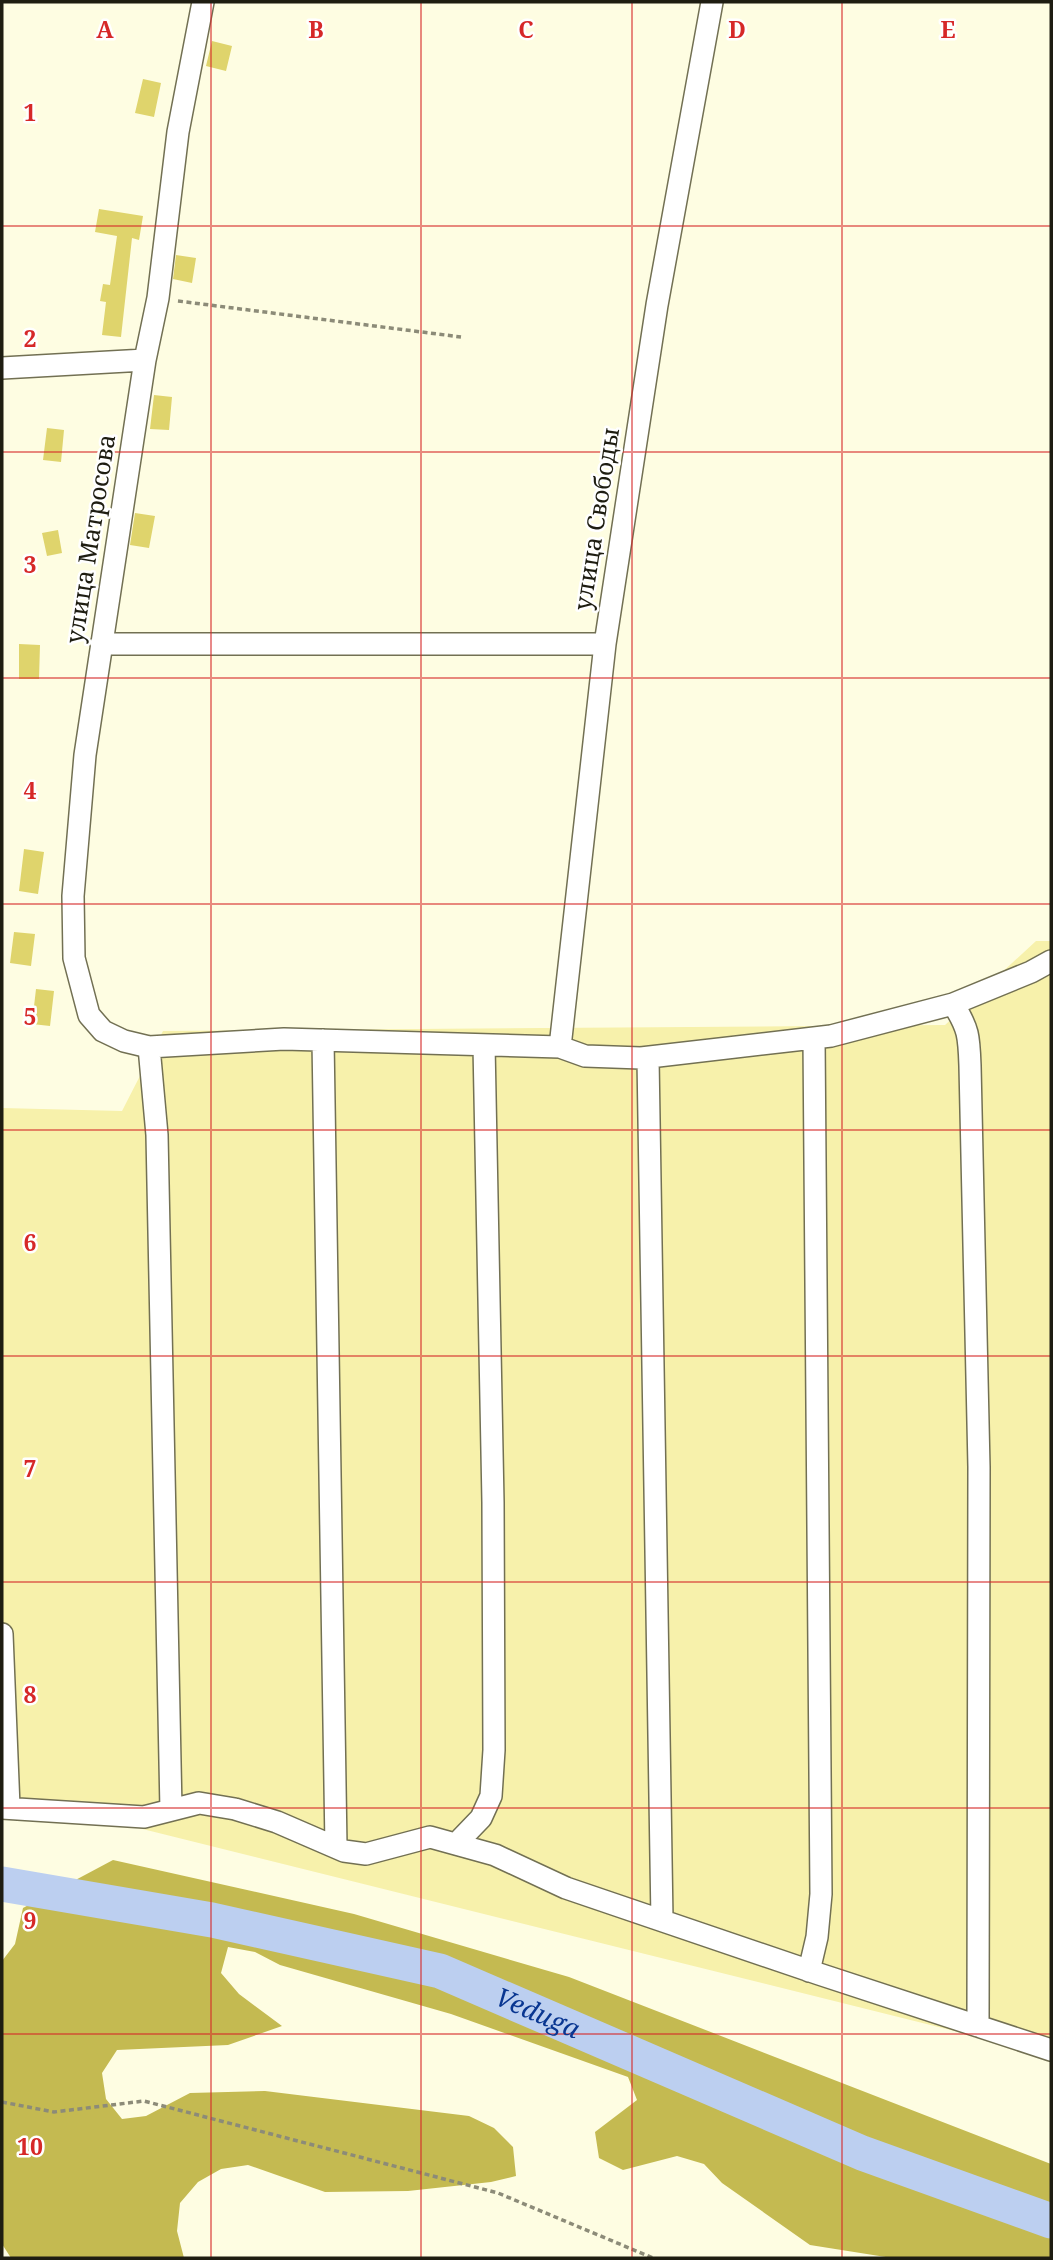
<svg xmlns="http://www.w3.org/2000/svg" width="1053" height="2260" viewBox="0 0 1053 2260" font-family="'Noto Serif',serif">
<rect width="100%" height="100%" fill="#fefde2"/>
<path fill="#f7f1ab" d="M1036,941H1051V2055L2,1794V1108L122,1111L163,1031L945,1025Z"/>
<path fill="#c4ba51" d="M113,1860L354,1914L569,1977L1051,2164V2258H892L810,2245L722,2183L704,2164L677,2156L623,2170L599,2158L595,2132L637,2100L628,2077L451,2014L280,1965L255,1952L228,1947L221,1973L239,1994L282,2026L228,2045L117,2050L102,2073L106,2099L122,2119L146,2116L190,2093L265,2091L469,2116L494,2128L513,2147L516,2176L491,2182L408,2191L325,2192L248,2165L221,2169L198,2182L180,2203L177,2231L184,2258H11L2,2244V1961L15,1944L23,1908Z"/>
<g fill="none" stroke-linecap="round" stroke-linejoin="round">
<path stroke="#bccff0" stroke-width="35" id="s1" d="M2,1884L212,1920L440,1971L862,2153L1051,2221"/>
</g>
<path fill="#dfd46c" d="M212,41L232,46L226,71L206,66Z
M143,79L161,83L154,117L135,113Z
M99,209L143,216L139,240L132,238L121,337L102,335L106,302L100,301L103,284L110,285L117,236L95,232Z
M176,255L196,258L192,283L173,279Z
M154,395L172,397L169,430L150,429Z
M47,428L64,430L61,462L43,460Z
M135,513L155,516L149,548L130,545Z
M58,530L62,553L47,556L42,533Z
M19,644L40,645L39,679H19Z
M24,849L44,852L38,894L19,891Z
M14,932L35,934L31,966L10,963Z
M36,989L54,991L50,1026L32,1024Z"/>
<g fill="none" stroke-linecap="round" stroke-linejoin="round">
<defs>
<path id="minor" d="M203,2L178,132L158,298L145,360L85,755L73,896L74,958L89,1015L103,1031L124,1041L149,1047L284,1039L560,1047L585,1056L641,1058L831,1036L953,1004L1031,972L1051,961
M2,368L145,360
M101,644H605
M953,1004C969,1029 969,1037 970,1066L979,1467L978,2026
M323,1040L336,1847
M149,1047L157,1135L171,1810
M560,1047L605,644L657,305L712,2
M648,1058L662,1920
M2,1634L9,1807
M2,1808L144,1817L199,1803L235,1809L277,1822L344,1851L366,1854L430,1837L495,1855L566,1888L819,1974L1051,2050
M456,1844L481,1818L491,1796L494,1750L493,1502L484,1045
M809,1971L817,1937L821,1894L814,1038"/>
</defs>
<use href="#minor" stroke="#727053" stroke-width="24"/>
<path stroke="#8c8b78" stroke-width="3.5" stroke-dasharray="5 3.5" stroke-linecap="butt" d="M178,301L461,337
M2,2102L54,2112L144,2101L498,2193L653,2258"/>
<use href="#minor" stroke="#fff" stroke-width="21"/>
</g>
<path fill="none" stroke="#d62828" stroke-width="2" stroke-opacity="0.55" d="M211,2V2258M421,2V2258M632,2V2258M842,2V2258M2,226H1051M2,452H1051M2,678H1051M2,904H1051M2,1130H1051M2,1356H1051M2,1582H1051M2,1808H1051M2,2034H1051"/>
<g text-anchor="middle" stroke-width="5" stroke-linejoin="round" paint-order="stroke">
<g font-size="24" fill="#1e1d11" stroke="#fff">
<text transform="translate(597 519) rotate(-81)" y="8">улица Свободы</text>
<text transform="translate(91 539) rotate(-81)" y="8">улица Матросова</text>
</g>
<g font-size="26" font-style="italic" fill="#093691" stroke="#fff">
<text dy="9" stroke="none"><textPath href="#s1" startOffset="553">Veduga</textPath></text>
</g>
</g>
<g font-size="23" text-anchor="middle" font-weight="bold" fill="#d62828" stroke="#fff" stroke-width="5" stroke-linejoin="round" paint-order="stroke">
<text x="105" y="38">A</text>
<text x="316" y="38">B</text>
<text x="526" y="38">C</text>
<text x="737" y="38">D</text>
<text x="948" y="38">E</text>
<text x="30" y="121">1</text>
<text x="30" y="347">2</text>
<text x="30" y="573">3</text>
<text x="30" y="799">4</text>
<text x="30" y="1025">5</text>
<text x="30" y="1251">6</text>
<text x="30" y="1477">7</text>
<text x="30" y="1703">8</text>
<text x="30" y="1929">9</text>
<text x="30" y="2155">10</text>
</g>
<rect width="1053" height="2260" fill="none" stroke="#1e1d11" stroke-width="7"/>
</svg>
